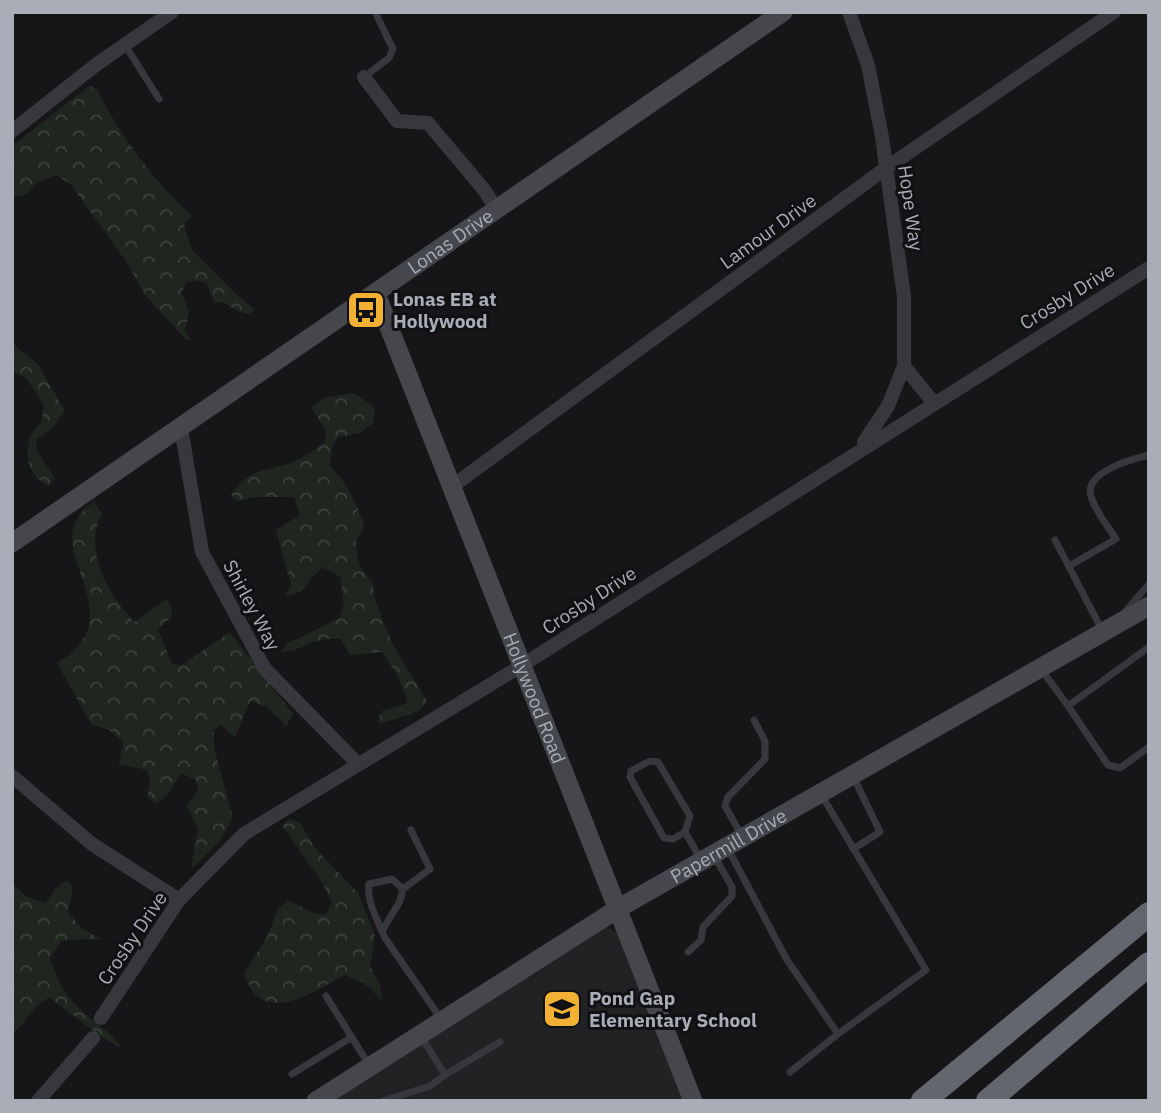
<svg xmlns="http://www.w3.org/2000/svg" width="1161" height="1113" viewBox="0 0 1161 1113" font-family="'IBM Plex Sans',sans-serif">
<defs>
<pattern id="forest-crowns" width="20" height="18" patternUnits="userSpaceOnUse" patternTransform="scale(1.75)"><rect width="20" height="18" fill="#1e261f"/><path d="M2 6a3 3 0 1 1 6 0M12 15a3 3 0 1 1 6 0" fill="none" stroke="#3c433d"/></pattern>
</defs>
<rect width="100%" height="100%" fill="#161618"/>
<path fill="#222225" d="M604,927H608L617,933L683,1101H333Z"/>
<path fill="url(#forest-crowns)" d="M89,86L97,89C116,130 158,186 192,216L184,225L192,250L238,296L255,310L249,314L237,311L223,302L214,303L207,284L198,280L186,283L182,292L189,313L185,331L191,340H186L145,295L128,264L71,185L57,175C51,177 43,179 38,182C28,191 28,198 12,197V146Z
M12,336L17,348L38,364L65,411L53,428L36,440L37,451L55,479L49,486C23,475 21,440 41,423L44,405L26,378L12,371Z
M354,393L375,408L374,422L360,433L338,437L332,448L330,466C345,480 359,506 364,527L356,540L359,565L373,583L375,600L392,643L427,701L419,711L380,724L378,720L382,711L405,704L407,698L396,673L382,652L350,655L341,639C313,636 305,651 281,652L287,644L339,618L344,603L340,577L322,567L300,592L285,596L291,585L276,530L300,515L294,497H256L237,501L231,495C247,472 257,472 282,466C298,461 313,452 326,441L325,429L311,407L324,398Z
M94,502L102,513C83,551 107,592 134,622L167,599L172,610L171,618L158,629L172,664L182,665L230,632L293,714L286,726L267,707L250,701L235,737L221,725L214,730V748L233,818L220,841L191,869L198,829L187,806L198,790L196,780L181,773L167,796L157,804L147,797L150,782L147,770L119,764L123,742L109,730L91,724L57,663C142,613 28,544 94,502Z
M289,819L300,822L315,848L358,893L375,936L370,966L380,985L382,1000L364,983L345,975C321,987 279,1019 254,993C249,988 247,979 244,973L267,937L278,909L288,900L313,913L325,915L332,903L323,884L282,825Z
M67,880L73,887L68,912L81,928L101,939L62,940L50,957C56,977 64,995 80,1009C94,1023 109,1030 121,1047L103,1038L49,997L36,1007L12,1036V883L27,897L46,903L55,889Z"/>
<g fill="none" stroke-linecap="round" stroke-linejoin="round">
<path stroke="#37383d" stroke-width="7" d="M125,45L159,99
M364,77L389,58L393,49L375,12
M1055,540L1103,632
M1069,566L1116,539C1108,526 1095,511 1091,496C1084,472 1132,459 1149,455
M1124,613L1149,584
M1041,669L1068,706L1149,647
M1068,706L1108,765L1120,768L1149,747
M685,832L673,839L664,838L630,777L631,771L650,761L658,762L690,816L685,832L701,860
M742,836L725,806L728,797L765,759V741L754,720
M727,847L787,960L838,1034L926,970L822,796
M853,849L880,832L853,776
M403,889L430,869L411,830
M382,931L400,901L403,889L392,879L369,884C366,901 379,923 385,938L441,1019
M688,952L701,940L703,927L732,896V887L713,854
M326,996L369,1065
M422,1038L445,1075L500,1042
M790,1072L838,1034
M292,1074L352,1037
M383,1101L430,1086L445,1075"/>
<path stroke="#37383d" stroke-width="14" d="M849,12L868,65L882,137L904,297V366L933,402
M364,77L397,121L428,123L485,191L496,209
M12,131L97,64L172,12
M181,428L202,552L265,669L358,764
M864,442L888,406L904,366
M450,488L886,168L1114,12
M12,776L92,844L179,900
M101,1018L179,900L244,834L521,666L1149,268
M38,1101L93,1038"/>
<g stroke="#45474d" stroke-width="19">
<path id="s1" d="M376,294L693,1101"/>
<path id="s2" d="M12,543L783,12"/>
<path id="s3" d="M316,1101L619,908L1149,606"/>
</g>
<path stroke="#63666e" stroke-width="24" d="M923,1101L1149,914
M988,1101L1149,964"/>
</g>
<defs>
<symbol id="bus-square" viewBox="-11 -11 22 22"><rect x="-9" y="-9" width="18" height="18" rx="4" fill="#f2b134" stroke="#111113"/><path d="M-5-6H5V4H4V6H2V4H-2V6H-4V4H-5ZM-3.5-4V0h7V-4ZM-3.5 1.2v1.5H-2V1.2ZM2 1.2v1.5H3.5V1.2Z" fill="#111"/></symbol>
<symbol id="school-square" viewBox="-11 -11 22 22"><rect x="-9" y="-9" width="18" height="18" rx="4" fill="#f2b134" stroke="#111113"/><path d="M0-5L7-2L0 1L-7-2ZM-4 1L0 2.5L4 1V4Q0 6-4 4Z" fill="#111"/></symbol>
</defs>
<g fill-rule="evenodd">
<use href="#bus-square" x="344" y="288" width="44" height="44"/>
<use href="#school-square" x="540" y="987" width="44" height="44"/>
</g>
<g text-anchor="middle" stroke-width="6" stroke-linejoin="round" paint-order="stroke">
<g font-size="19" fill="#a8adb8" stroke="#111113">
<text transform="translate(911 208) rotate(82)" y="7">Hope Way</text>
<text transform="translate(768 231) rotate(-36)" y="7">Lamour Drive</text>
<text dy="7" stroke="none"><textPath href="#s2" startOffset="532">Lonas Drive</textPath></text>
<text transform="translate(1067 296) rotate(-32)" y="7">Crosby Drive</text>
<text transform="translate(589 600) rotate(-33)" y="7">Crosby Drive</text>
<text transform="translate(252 605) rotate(62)" y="7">Shirley Way</text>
<text dy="7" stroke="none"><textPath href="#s1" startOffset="434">Hollywood Road</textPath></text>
<text dy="7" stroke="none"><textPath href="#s3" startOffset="485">Papermill Drive</textPath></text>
<text transform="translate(132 938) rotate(-56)" y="7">Crosby Drive</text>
</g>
<g font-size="19" font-weight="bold" fill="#a8adb8" stroke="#111113" text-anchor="start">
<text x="393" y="306">Lonas EB at<tspan x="393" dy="22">Hollywood</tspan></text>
<text x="589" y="1005">Pond Gap<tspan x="589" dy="22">Elementary School</tspan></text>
</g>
</g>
<rect width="1161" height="1113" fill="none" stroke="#a8adb8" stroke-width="28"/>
</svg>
